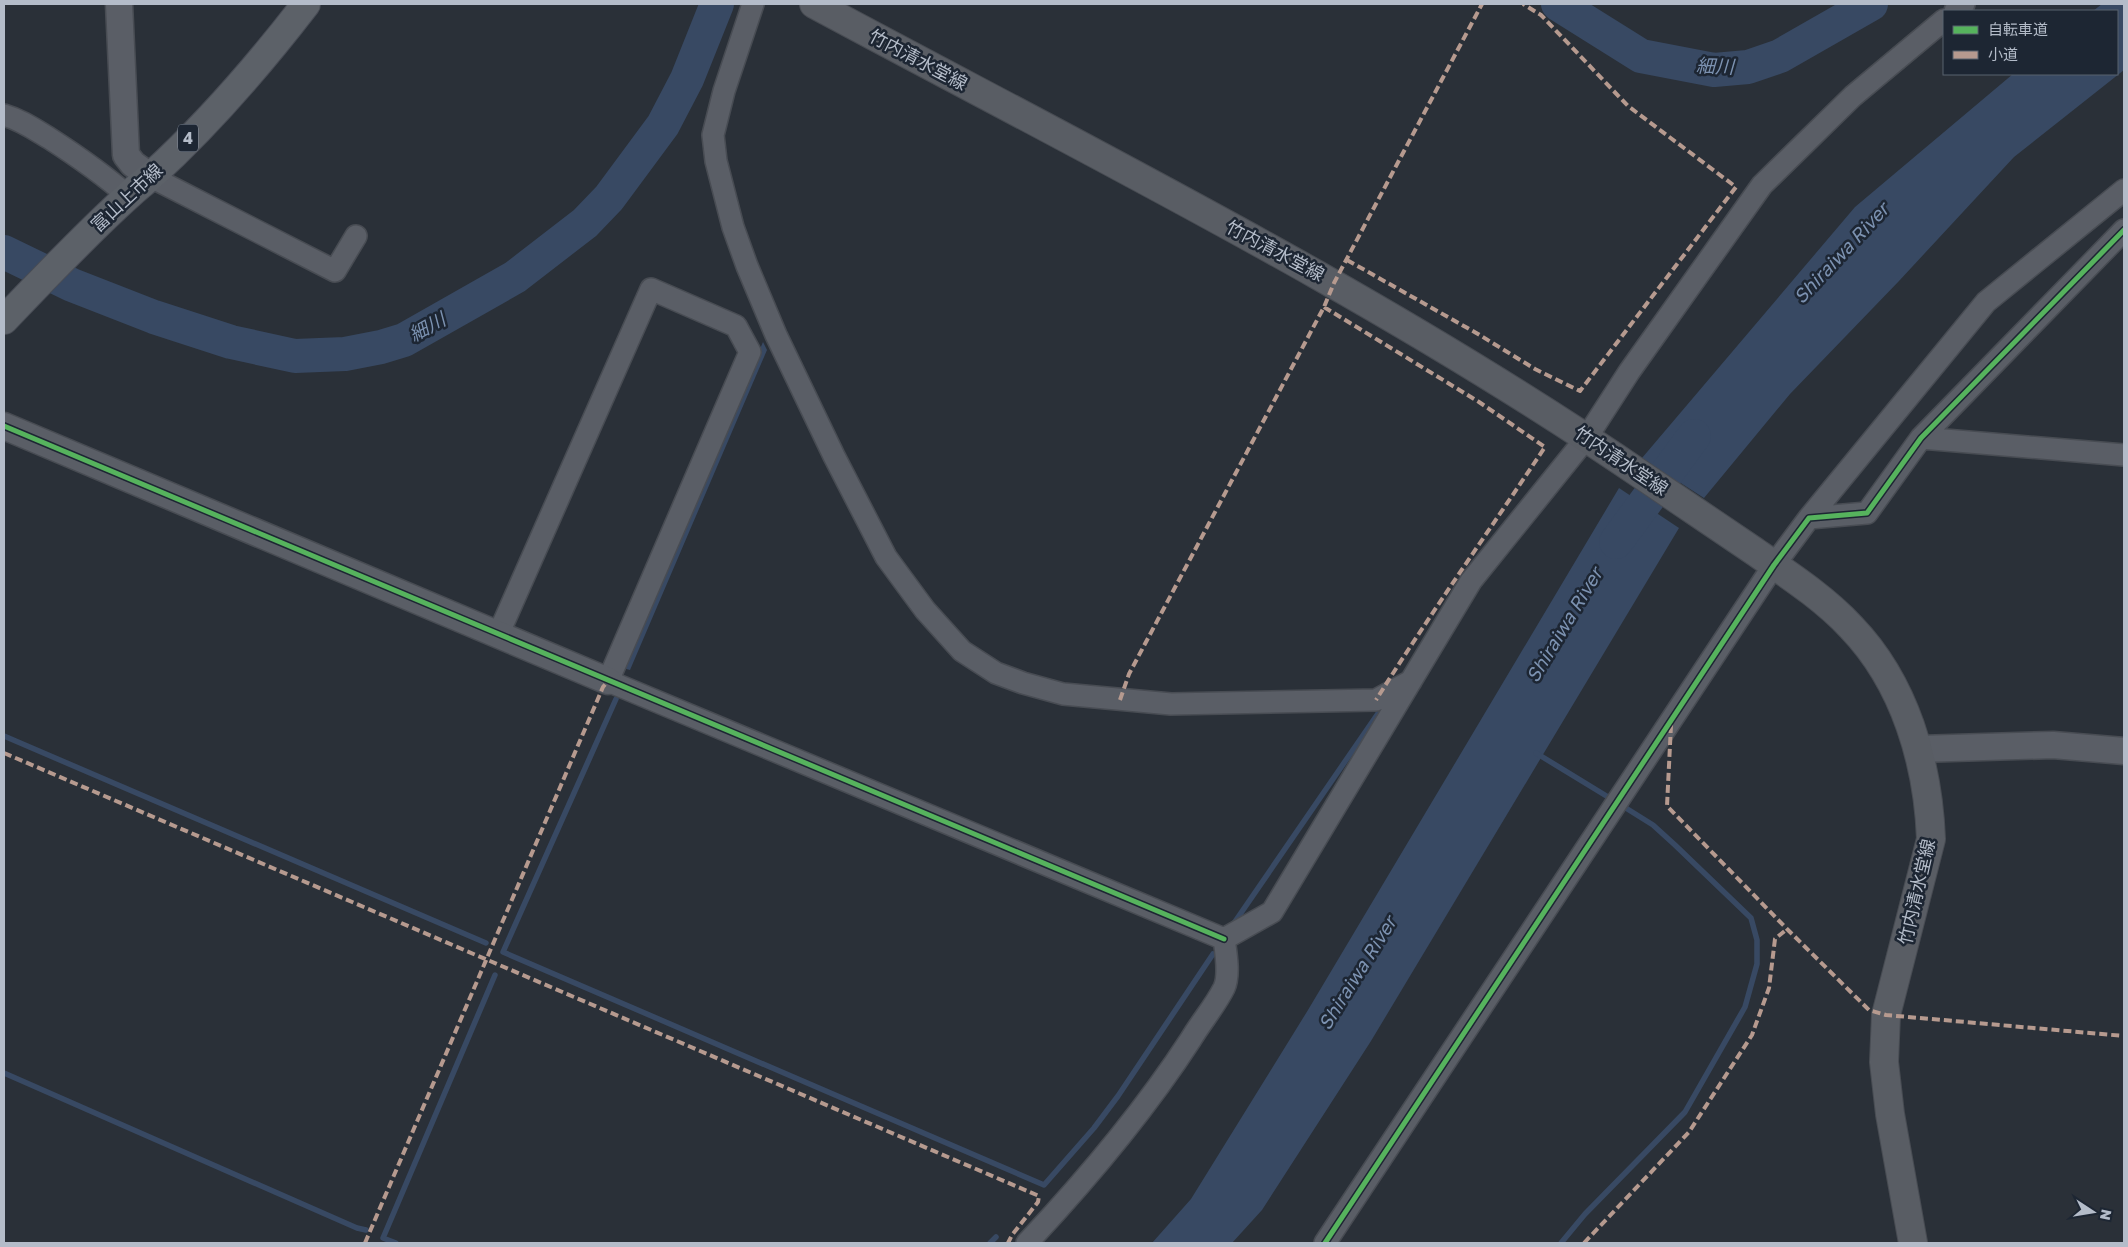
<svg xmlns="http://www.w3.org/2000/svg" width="2128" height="1247" viewBox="0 0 2128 1247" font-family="'Golos Text','Noto Sans JP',sans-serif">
<rect width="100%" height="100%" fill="#2a3038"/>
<path fill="#384963" d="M2102,4H2124V70L2014,157L1899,281L1790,394L1704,498L1642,458L1855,207L2013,74H2117V11H2093Z
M763,342L767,350L630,670L623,668Z
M1619,488L1679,528L1371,1041L1262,1210L1232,1243H1152L1191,1199L1308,1010Z"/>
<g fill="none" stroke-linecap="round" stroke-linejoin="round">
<path stroke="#384963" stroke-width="5.5" d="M616,699L503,952L1044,1185L1094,1128L1118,1096L1213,954
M4,736L486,943
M1536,753L1613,800
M1232,926L1379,712
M4,1073L357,1228L366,1230
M396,1243L383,1238L495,975
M990,1243L996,1237
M1561,1243L1585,1214L1685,1112L1745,1007L1757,964V940L1751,918L1675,845L1653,825L1621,805"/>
<path stroke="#384963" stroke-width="34" d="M1558,4L1641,56L1714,70L1748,67L1780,56L1871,4
M4,252L72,285L154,317L231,342L295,356L345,354L381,347L404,340L515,277L585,223L609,198L663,125L687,79L717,4
M1616,542L1694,436"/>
<defs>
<path id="minor" d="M753,4L724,91L713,135L716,161L733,227L747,266L776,335L834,456L886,557L925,610L962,651L996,673L1023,683L1063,694L1171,704L1376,700L1411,681
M1955,11L1964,4
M4,115C21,120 34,129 49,138C77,156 103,174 128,196
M151,177L335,271L356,236
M1921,438L2124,455
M1809,518L1986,302L2124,190
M498,635L651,289L736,326L750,352L608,681L1224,939
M1224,939L1272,912L1471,581L1587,437L1629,372L1762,185L1853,96L1944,20
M1027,1243C1087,1179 1143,1113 1191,1039C1201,1022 1215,1006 1224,988C1230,975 1226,953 1224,939
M1325,1243L1774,565L1809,518L1867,513L1921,438L2124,230"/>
<path id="tertiary" d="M119,4L126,155L133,164L151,177
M4,426L608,681
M1919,749L2053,745L2124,751"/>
<path id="secondary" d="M814,4C1095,155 1382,297 1646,478C1682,502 1718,527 1754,551C1787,574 1823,597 1851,627C1905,683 1928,763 1931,839L1886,1015L1884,1062L1890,1114L1913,1243"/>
<path id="primary" d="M4,320C44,278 85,235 128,196C135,189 143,183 151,176C208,124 259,65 306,4"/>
</defs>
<use href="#minor" stroke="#484c53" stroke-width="24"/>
<use href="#tertiary" stroke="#484c53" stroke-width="29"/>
<use href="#secondary" stroke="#484c53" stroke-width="30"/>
<use href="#primary" stroke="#484c55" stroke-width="30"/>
<use href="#minor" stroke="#5a5e66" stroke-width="21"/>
<use href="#tertiary" stroke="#5a5e66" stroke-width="26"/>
<use href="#secondary" stroke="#595d64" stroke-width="28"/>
<use href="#primary" stroke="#5c6168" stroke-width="28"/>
<path stroke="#b69a8f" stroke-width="4" stroke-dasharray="8 4" stroke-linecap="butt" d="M1347,260L1478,334L1535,369L1580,391L1736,187L1628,106L1541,15L1523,4
M1324,307L1479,402L1545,447C1489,531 1430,614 1376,700
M1120,700L1129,674L1324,307L1334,283L1482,4
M1671,725L1667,806L1787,929L1869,1010L1886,1015L2124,1036
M4,753L1039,1196L1038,1202L1012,1235L1008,1243
M365,1243L603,687L608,681
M1584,1243L1689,1132L1752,1035L1769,988L1775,939L1787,929"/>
<defs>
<path id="cycleway" d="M4,426L1224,939
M1325,1243L1774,565L1809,518L1867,513L1921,438L2124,230"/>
</defs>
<use href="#cycleway" stroke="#1d2633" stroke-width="8"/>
<use href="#cycleway" stroke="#56b35d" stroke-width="5"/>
</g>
<g text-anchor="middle" stroke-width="5" stroke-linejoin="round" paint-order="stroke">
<rect fill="#1d2633" stroke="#878f9c" stroke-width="1" x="178" y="124.5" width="20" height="27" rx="4"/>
<g font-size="16" font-weight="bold" fill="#b4bcc9">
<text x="188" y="144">4</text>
</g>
<g font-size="18" fill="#b4bcc9" stroke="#1d2633">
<text transform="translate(918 60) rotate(28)" y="6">竹内清水堂線</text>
<text transform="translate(127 198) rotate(-43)" y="6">富山上市線</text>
<text transform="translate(1275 251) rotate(28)" y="6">竹内清水堂線</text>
<text transform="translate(1621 461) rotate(34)" y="6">竹内清水堂線</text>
<text transform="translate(1917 892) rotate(-77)" y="6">竹内清水堂線</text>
</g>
<g font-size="19" font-style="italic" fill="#7c92b1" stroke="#1d2633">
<text transform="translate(1715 66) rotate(2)" y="7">細川</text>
<text transform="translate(1841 253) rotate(-47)" y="7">Shiraiwa River</text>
<text transform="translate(427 327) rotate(-29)" y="7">細川</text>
<text transform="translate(1564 625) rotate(-59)" y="7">Shiraiwa River</text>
<text transform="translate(1357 973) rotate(-58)" y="7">Shiraiwa River</text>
</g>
</g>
<rect width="2128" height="1247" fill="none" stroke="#b4bcc9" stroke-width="10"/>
<rect x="1943" y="10" width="175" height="65" fill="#1d2633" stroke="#59626f"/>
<rect x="1953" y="26" width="25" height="8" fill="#56b35d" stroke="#59626f"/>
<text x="1988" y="35" font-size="15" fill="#b4bcc9">自転車道</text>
<rect x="1953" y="51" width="25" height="8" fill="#b69a8f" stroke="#59626f"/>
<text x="1988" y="60" font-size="15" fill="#b4bcc9">小道</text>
<g transform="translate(2093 1212) rotate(102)" stroke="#1d2633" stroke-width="4" paint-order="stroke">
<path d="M0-4L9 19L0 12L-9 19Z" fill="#b4bcc9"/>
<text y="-8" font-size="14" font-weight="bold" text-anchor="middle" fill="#b4bcc9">N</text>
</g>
</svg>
